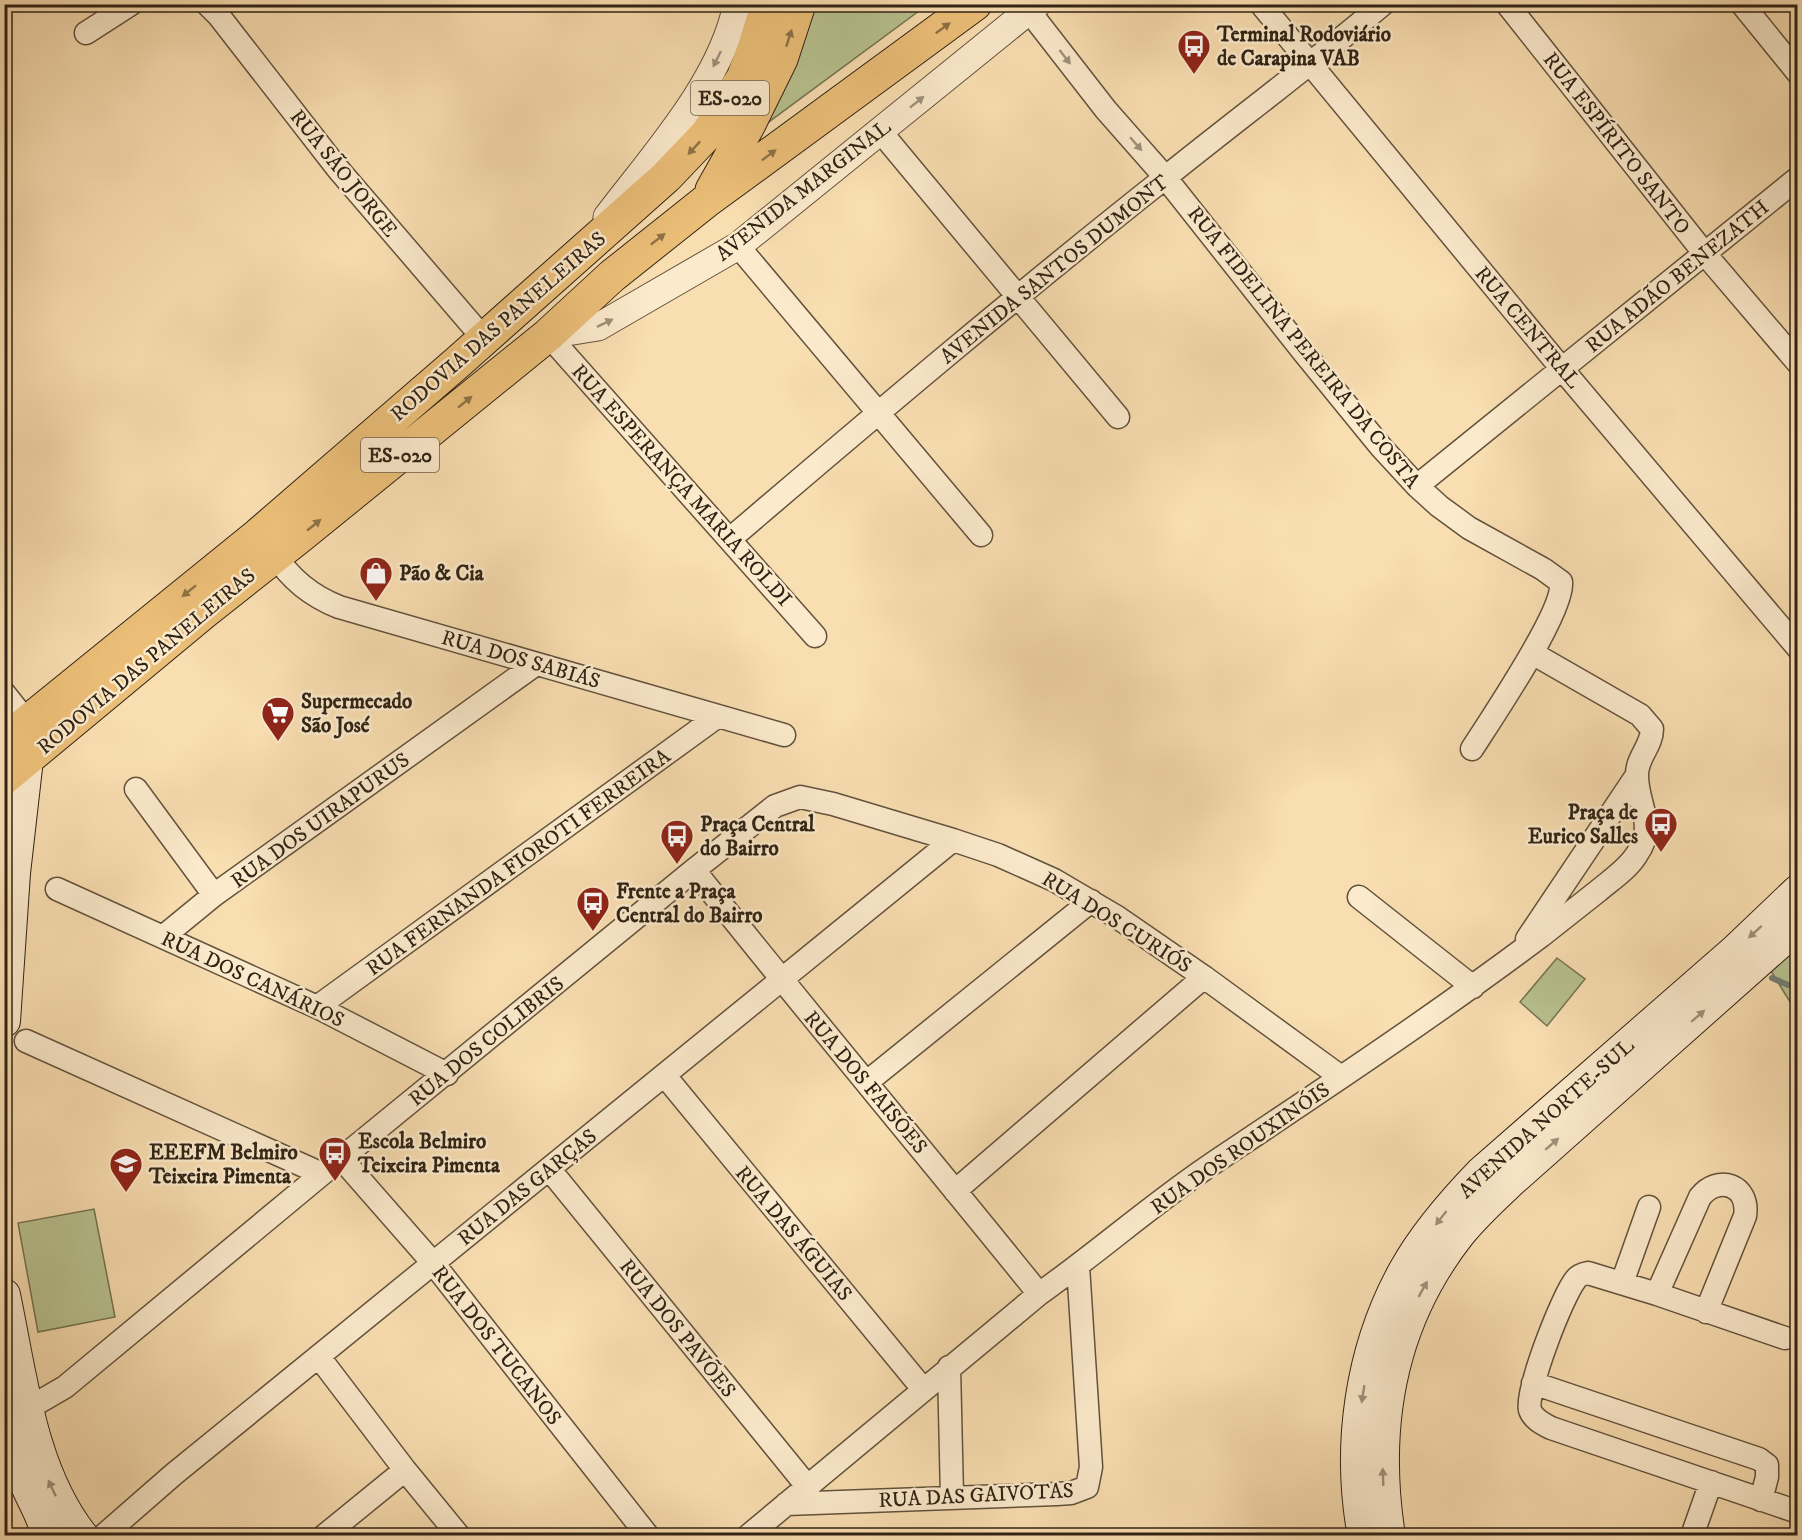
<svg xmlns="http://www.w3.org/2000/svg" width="1802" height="1540" viewBox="0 0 1802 1540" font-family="'IM FELL DW Pica',serif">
<rect width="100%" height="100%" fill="#f9deb1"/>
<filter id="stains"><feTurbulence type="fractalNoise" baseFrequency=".00333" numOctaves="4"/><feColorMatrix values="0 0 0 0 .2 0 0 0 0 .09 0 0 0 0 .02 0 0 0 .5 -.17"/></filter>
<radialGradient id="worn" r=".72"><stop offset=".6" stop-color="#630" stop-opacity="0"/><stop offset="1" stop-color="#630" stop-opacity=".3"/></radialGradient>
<path fill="#b8c290" stroke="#747252" stroke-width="1.5" d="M803,5H927L743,141Z
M1797,940V1013L1769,968Z
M1557,958L1585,979L1547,1026L1520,1002Z
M94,1209L115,1317L38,1332L18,1223Z"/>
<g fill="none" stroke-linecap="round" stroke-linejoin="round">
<path stroke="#727e73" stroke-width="6" d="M1772,978L1788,985L1798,986"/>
<defs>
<path id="minor" d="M207,4L219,16L338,169L484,339
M1261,4L1562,369L1798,648
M1507,4L1705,254L1798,363
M1742,4L1798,73
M1029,11L1106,110L1165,177L1305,354L1381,447L1417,486L1439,506L1469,528L1543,569L1561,582C1565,610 1490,721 1472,749
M86,33L131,4
M880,131L1118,417
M738,246L981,535
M548,335L815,636
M1417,486L1798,178
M730,539C874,416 1018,294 1166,177C1238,119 1312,64 1383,4
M275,555C291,580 311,596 339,607L784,735
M4,693L27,722
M136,789L214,895
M694,870C807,1013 925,1152 1039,1294
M57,889L317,1007L447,1074
M1359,897L1473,987
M164,936L214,895L536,664
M1527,939L1637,775
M317,1007L718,716
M26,1041L322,1174
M665,1076L923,1389
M867,1082L1091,901
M341,1158L433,1263L648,1536
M550,1170L807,1486
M955,1191L1204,977
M1622,1283L1649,1207
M1657,1294L1700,1197C1718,1174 1750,1185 1745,1216L1706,1312
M1785,1338L1657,1294L1588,1273C1583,1274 1579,1275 1576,1279C1563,1294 1525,1392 1530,1410C1533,1419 1543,1424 1551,1428L1798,1512
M319,1357L405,1470L459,1536
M949,1367L952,1497
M1533,1383L1759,1459L1767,1465V1477L1761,1500
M15,1416L65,1387L322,1174L694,870L775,806L800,797L833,804L953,840L998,855L1054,880L1117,917L1204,977L1341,1077
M786,1504L1057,1494L1071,1493L1087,1487L1091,1467L1078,1266
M103,1536L174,1474L953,840
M324,1536L405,1470
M748,1536L1039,1294C1097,1253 1150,1206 1209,1166C1321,1091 1433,1017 1541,936C1560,921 1579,906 1598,891C1611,880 1628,869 1637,854C1657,825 1637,805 1637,776C1636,758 1652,746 1652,729L1640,715L1532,653
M1692,1536L1711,1482"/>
<path id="tertiary" d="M607,217C653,156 722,81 737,4
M548,335L598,327L738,246L1037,4"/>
<path id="secondary" d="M4,1021L14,873L27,759
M4,1295C21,1375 30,1470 82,1536
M4,1421C10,1444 18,1466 28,1488C35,1504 44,1518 48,1536
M1364,1536C1347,1446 1361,1349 1405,1270C1425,1234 1453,1202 1481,1173L1735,951L1798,891
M1389,1536C1372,1427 1390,1322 1459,1234C1475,1214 1494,1197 1513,1179L1798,926"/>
<path id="primary" d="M712,190L748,126L781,59L799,4
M4,741L258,535L458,362L666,177L707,134L743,78L754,49L768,4
M4,778L204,612L299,537L548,335L612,276L705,202L975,4"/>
</defs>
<use href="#minor" stroke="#62523c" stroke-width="25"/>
<use href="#tertiary" stroke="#62523c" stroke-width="29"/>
<use href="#secondary" stroke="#302315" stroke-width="34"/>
<use href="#primary" stroke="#302315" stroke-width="35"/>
<use href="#minor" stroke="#fbeacc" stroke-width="22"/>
<use href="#tertiary" stroke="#fbeacc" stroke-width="27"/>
<use href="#secondary" stroke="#fbeacc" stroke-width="32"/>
<use href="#primary" stroke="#ecbf78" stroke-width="33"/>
</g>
<defs><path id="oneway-solid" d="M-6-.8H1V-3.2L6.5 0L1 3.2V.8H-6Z" transform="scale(1.5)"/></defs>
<g fill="#8e7146">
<use href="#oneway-solid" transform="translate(943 28) rotate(-36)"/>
<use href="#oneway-solid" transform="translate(789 38) rotate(-72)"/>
<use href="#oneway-solid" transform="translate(694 148) rotate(133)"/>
<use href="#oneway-solid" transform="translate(769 155) rotate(-37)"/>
<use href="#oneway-solid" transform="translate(658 239) rotate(-38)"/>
<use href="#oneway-solid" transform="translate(465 402) rotate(-39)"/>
<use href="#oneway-solid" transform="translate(314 525) rotate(-39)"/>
<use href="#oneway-solid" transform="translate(189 591) rotate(141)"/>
</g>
<g fill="#a0907a">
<use href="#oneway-solid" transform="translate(1065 57) rotate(52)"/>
<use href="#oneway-solid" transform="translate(717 59) rotate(116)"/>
<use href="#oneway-solid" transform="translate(917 102) rotate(-39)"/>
<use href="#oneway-solid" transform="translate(1136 144) rotate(49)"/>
<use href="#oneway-solid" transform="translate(605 323) rotate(-26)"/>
<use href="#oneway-solid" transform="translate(1755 932) rotate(138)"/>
<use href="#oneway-solid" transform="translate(1698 1016) rotate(-41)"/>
<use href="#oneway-solid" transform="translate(1552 1144) rotate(-41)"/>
<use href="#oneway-solid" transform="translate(1441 1218) rotate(128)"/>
<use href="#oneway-solid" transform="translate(1423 1289) rotate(-61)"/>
<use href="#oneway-solid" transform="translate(1363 1394) rotate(99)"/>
<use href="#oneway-solid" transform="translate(1383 1477) rotate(-92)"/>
<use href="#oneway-solid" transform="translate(52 1488) rotate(-115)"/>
</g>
<defs>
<symbol id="bus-pin" viewBox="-11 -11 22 30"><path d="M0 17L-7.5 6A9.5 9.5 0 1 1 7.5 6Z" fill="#8f2418" stroke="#fbeacc"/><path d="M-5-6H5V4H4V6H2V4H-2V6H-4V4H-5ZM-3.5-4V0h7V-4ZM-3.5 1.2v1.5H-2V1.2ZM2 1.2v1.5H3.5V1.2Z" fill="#fff"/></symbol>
<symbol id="shop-pin" viewBox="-11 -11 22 30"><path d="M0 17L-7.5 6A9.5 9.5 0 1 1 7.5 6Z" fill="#8f2418" stroke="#fbeacc"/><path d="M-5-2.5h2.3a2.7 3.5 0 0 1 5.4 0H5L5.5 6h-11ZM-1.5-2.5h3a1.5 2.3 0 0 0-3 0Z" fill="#fff"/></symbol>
<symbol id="supermarket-pin" viewBox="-11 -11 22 30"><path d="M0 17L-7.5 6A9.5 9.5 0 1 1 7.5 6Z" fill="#8f2418" stroke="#fbeacc"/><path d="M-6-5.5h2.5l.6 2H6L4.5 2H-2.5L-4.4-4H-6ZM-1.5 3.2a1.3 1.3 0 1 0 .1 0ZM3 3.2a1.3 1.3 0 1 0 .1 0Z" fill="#fff"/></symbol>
<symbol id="school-pin" viewBox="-11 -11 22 30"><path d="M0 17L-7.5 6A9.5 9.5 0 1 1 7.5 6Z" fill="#8f2418" stroke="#fbeacc"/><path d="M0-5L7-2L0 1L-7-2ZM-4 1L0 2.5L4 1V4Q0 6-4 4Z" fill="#fff"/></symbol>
</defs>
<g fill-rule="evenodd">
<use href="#bus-pin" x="1175" y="27" width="38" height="52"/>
<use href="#shop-pin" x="357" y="554" width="38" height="52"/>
<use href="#supermarket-pin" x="259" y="694" width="38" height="52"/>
<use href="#bus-pin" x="1642" y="805" width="38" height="52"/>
<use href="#bus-pin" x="658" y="817" width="38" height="52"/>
<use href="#bus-pin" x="574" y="884" width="38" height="52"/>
<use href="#bus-pin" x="316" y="1134" width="38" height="52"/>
<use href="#school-pin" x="107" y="1145" width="38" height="52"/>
</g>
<g text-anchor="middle" stroke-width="5" stroke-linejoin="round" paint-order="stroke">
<g fill="#fbeacc" stroke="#6d5f4c" stroke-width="1.5">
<rect x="691" y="81" width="78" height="34" rx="4.5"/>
<rect x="361" y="438" width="78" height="34" rx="4.5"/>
</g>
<g font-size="20" font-weight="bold" fill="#302315">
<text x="730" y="105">ES-020</text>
<text x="400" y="462">ES-020</text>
</g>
<g font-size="21" font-weight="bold" fill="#302315" stroke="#fbeacc" text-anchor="start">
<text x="1217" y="41">Terminal Rodoviário<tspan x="1217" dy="24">de Carapina VAB</tspan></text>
<text x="399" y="580">Pão &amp; Cia</text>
<text x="301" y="708">Supermecado<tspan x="301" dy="24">São José</tspan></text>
<text x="1638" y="819" text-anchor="end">Praça de<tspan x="1638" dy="24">Eurico Salles</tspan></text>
<text x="700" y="831">Praça Central<tspan x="700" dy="24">do Bairro</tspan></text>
<text x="616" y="898">Frente a Praça<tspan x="616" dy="24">Central do Bairro</tspan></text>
<text x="358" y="1148">Escola Belmiro<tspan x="358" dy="24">Teixeira Pimenta</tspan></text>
<text x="149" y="1159">EEEFM Belmiro<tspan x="149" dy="24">Teixeira Pimenta</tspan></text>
</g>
<g font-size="21" fill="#302315" stroke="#fbeacc">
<text transform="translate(1617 143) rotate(52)" y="7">RUA ESPÍRITO SANTO</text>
<text transform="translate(344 173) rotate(51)" y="7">RUA SÃO JORGE</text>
<text transform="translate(803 190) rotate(-38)" y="7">AVENIDA MARGINAL</text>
<text transform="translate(1054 269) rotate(-39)" y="7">AVENIDA SANTOS DUMONT</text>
<text transform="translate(1677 276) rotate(-39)" y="7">RUA ADÃO BENEZATH</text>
<text transform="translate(498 326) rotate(-41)" y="7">RODOVIA DAS PANELEIRAS</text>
<text transform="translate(1528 327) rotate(50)" y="7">RUA CENTRAL</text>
<text transform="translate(1304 347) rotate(51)" y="7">RUA FIDELINA PEREIRA DA COSTA</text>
<text transform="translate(682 485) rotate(48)" y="7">RUA ESPERANÇA MARIA ROLDI</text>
<text transform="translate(521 659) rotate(16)" y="7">RUA DOS SABIÁS</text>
<text transform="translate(146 661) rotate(-40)" y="7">RODOVIA DAS PANELEIRAS</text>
<text transform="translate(320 820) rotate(-36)" y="7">RUA DOS UIRAPURUS</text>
<text transform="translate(518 862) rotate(-36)" y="7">RUA FERNANDA FIOROTI FERREIRA</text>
<text transform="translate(1117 922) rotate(32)" y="7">RUA DOS CURIÓS</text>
<text transform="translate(253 979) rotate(25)" y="7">RUA DOS CANÁRIOS</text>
<text transform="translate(486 1041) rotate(-39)" y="7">RUA DOS COLIBRIS</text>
<text transform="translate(866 1082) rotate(50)" y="7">RUA DOS FAISÕES</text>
<text transform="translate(1546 1118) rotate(-42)" y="7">AVENIDA NORTE-SUL</text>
<text transform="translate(1240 1148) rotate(-35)" y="7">RUA DOS ROUXINÓIS</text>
<text transform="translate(527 1187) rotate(-39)" y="7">RUA DAS GARÇAS</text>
<text transform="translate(794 1233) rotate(50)" y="7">RUA DAS ÁGUIAS</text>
<text transform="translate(678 1328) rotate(51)" y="7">RUA DOS PAVÕES</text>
<text transform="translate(497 1345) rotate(52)" y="7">RUA DOS TUCANOS</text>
<text transform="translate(976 1495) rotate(-3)" y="7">RUA DAS GAIVOTAS</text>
</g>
</g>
<rect width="1802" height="1540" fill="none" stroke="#f9deb1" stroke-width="24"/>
<rect x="6" y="6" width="1790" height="1528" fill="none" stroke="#302315" stroke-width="3"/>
<rect x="12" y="12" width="1778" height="1516" fill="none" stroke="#302315" stroke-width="1.5"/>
<rect width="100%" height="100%" filter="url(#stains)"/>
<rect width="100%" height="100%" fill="url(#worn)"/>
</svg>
